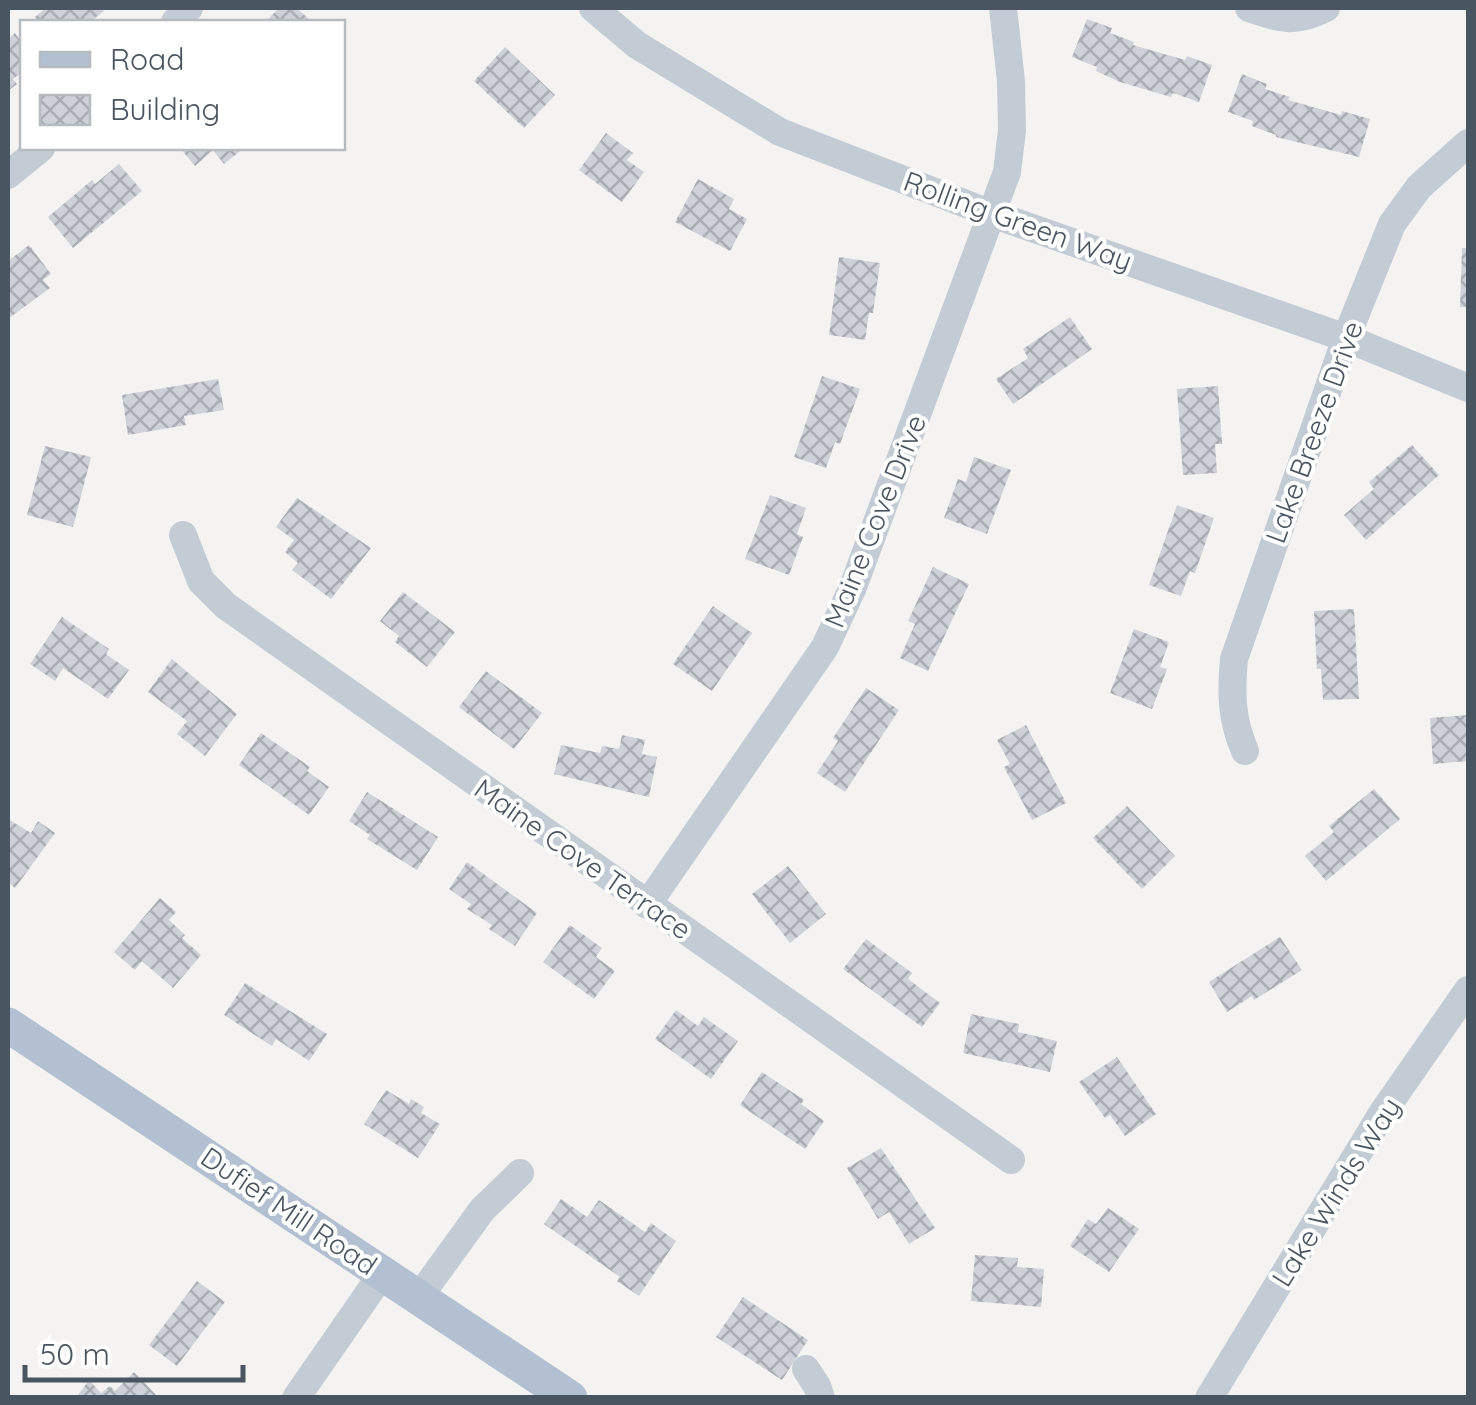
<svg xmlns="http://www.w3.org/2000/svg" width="1476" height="1405" viewBox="0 0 1476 1405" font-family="Quicksand,sans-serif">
<defs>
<pattern id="building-cross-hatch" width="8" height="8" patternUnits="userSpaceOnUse" patternTransform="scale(2.5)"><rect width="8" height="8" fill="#ced1d8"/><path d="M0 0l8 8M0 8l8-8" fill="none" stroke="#a9acb3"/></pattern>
</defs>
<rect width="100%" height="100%" fill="#f5f3f2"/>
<path fill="url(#building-cross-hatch)" d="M46,8H101L104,11L90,22H39L35,17Z
M279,8H296L313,22H265Z
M1087,19L1112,28L1110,33L1134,42L1133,45L1185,60L1187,56L1212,65L1199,102L1173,93L1171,97L1120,82L1096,71L1097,67L1072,57Z
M15,33L22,43V72L13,79L17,84L8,91V39Z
M505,47L555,95L524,128L474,81Z
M1242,74L1267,84L1265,89L1290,97L1288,100L1341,115L1342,111L1370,119L1359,157L1276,137V135L1252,126L1253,121L1228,112Z
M606,133L633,153L627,160L644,172L622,202L579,170Z
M180,148H244L224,164L213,150L195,166Z
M119,164L142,191L73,248L48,217L92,180L95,184Z
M698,179L734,199L729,209L747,219L730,251L675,222Z
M29,245L51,274L43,280L50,288L8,319V261Z
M1462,248H1468V307H1460Z
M839,257L880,263L873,313H869L865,340L829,335Z
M1070,317L1092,349L1013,404L996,379L1028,358L1023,349Z
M822,376L860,389L840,444L835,442L826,468L794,457Z
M218,379L224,410L184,416L186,425L128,435L122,395Z
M1218,386L1222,444H1215L1217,473L1183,475L1177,389Z
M1412,445L1439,475L1366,540L1344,515L1374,489L1369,482Z
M45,446L91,457L73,527L27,515Z
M974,457L1011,470L987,534L944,518L958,479L966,482Z
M770,495L806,508L797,534L803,537L789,575L745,559Z
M297,498L371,548L331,599L292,570L298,563L285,552L294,540L276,527Z
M1177,505L1214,518L1195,573L1190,571L1181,596L1149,585Z
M933,567L969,584L928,671L900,658L915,624L908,621Z
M403,592L455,632L427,667L395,642L399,636L380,621Z
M713,606L752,633L712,691L673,664Z
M1354,609L1359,699L1323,700L1321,669H1317L1314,611Z
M62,617L109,649L106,654L129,670L108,699L63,668L55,681L30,664Z
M1134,629L1169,642L1160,667L1167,669L1152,709L1110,693Z
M172,659L237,714L205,756L177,734L187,721L148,692Z
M486,671L542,713L514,749L459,707Z
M866,688L899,710L845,792L817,773L838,741L833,738Z
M1468,715V761L1433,764L1430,718Z
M1026,725L1066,803L1032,820L1004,767L1010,764L997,740Z
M261,733L310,767L307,771L329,787L309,815L239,765Z
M622,735L645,740L642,754L657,757L649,797L554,774L561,745L600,753L602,746L619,749Z
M1374,789L1400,819L1326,881L1305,856L1334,832L1329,826Z
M367,792L438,837L417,870L367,839L370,835L349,821Z
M1127,806L1175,856L1142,889L1093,838Z
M8,819L31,833L38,821L55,833L15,888L8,882Z
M467,862L537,913L515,946L489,929L492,925L467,909L471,904L449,889Z
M788,866L826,914L790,943L752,894Z
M160,898L176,912L169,920L185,935L182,938L201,955L173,988L142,961L135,970L114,952Z
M570,925L602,948L596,957L615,971L594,999L543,962Z
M1280,937L1302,970L1254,1000L1252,996L1227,1012L1209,982Z
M866,939L912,973L908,979L940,1003L922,1027L843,969Z
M245,983L327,1034L309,1061L276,1039L272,1046L224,1015Z
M676,1010L698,1026L704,1017L738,1041L711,1079L655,1039Z
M971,1014L1019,1024L1018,1032L1057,1041L1050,1072L963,1053Z
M1117,1057L1156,1114L1125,1136L1110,1115L1105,1118L1079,1082Z
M762,1072L804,1100L801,1104L824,1121L805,1149L740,1105Z
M386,1090L409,1104L411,1099L424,1107L421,1113L440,1124L418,1158L364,1124Z
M881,1148L935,1228L909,1244L889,1212L878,1219L847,1168Z
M561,1199L587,1217L599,1200L645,1232L651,1223L676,1241L639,1296L617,1281L620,1277L544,1224Z
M1108,1208L1139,1229L1109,1272L1070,1246L1088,1219L1096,1224Z
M975,1255L1018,1258L1017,1267L1044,1269L1041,1307L971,1301Z
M197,1281L225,1302L177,1366L149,1345Z
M743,1297L808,1340L782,1380L716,1337Z
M134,1372L159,1398H76L89,1380L101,1393L110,1386L115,1391Z"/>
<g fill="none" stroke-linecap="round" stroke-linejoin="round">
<path stroke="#c3ccd4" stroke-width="28" d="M593,8L637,45L780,132L992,214L1346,338L1468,388
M1249,8C1282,19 1294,24 1326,8
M175,22L189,8
M8,175L41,148
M183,535L201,581L226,606L1011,1160
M1245,751C1231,719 1231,692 1234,659L1346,338L1392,224L1419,187L1468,143
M647,905L825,647L853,587L1007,172L1012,130L1011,81L1003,8
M419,1297L482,1210L520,1173
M806,1369L817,1386L821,1398
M296,1398L382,1274
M1209,1398L1383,1112L1468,990"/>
<path stroke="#b2c0d1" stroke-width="35" d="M8,1025L570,1398"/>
</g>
<g text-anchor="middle" stroke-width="8" stroke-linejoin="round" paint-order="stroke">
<g font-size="28" fill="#495561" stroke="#fff">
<text transform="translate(1018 221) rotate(20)" y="10">Rolling Green Way</text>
<text transform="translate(1314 432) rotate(-70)" y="10">Lake Breeze Drive</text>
<text transform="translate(875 521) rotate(-68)" y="10">Maine Cove Drive</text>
<text transform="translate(583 859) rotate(35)" y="10">Maine Cove Terrace</text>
<text transform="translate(1336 1192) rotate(-58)" y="10">Lake Winds Way</text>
<text transform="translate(289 1211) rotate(34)" y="10">Dufief Mill Road</text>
</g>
</g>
<rect width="1476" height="1405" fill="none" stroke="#495561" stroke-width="20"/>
<rect x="20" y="20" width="325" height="130" fill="#ffffff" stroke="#b6bbc0" stroke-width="2.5"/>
<rect x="40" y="52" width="50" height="15" fill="#b2c0d1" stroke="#b6bbc0" stroke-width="2.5"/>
<text x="110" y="70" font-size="30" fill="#495561">Road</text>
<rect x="40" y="95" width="50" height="30" fill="url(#building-cross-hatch)" stroke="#b6bbc0" stroke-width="2.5"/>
<text x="110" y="120" font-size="30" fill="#495561">Building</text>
<path d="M25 1365v15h218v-15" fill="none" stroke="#495561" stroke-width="5"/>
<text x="40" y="1365" font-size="30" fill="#495561" stroke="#ffffff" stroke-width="8" paint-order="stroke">50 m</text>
</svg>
